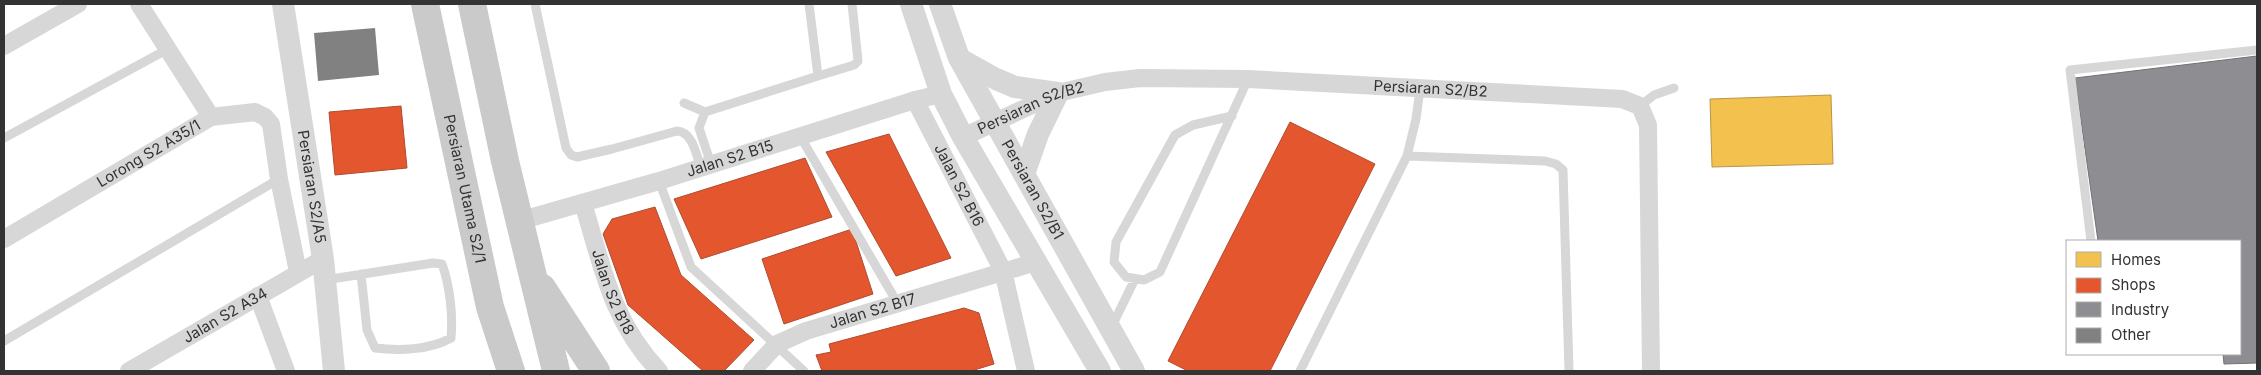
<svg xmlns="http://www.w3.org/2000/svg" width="2261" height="375" viewBox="0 0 2261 375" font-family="Inter,sans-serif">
<rect width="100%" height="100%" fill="#fff"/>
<path fill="#f2c14e" stroke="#b99646" d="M1831,95L1833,164L1712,167L1710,99Z"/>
<path fill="#e4572e" stroke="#af4c30" d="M401,106L407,168L335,175L329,112Z
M1290,122L1375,164L1270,371H1188L1168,361Z
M889,134L951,258L896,276L826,152Z
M805,158L832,217L701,259L674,199Z
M655,207L681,275L754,340L724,371H703L628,305L603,234L612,219Z
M852,229L873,294L784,324L762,259Z
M964,308L979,313L994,364L971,371H822L816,355L831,352L829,344Z"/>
<path fill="#8d8d92" stroke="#727276" d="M2257,56V363L2224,364L2223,354H2240V241H2098L2075,78Z"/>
<path fill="#818181" d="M375,28L379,75L318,81L314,33Z"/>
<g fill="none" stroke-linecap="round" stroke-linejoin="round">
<path stroke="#d7d7d7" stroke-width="9" d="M535,4L566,148L571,155L577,157L612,149L677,131C693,132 696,155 701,168
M818,76L854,65L858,61L852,4
M684,103L705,112L818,76L809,4
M1640,106L1654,95L1674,88
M705,112L699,128L711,164
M1232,116L1193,125L1175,135L1116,242L1114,262L1126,277L1144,280L1160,272L1248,79
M800,136L898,304
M4,138L168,49
M1407,156L1545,161L1556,164L1563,170L1569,371
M659,181L691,267L804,371
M2091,241L2070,70L2257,50
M325,280L433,263L442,264C450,286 453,315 451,338C430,350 399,351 375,348L367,330L361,274
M1112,326L1135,279
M4,341L279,179
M1300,371L1407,156L1416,119L1420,89"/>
<g stroke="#d7d7d7" stroke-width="18">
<path d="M139,4L211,117"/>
<path d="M4,46L78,4"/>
<path id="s1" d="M915,100L1003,271L1026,371"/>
<path id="s2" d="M963,137L1058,93L1105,82L1140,78L1248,79L1622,99L1640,106L1648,125L1651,371"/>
<path id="s3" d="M583,203C602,266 612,322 659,371"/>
<path id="s4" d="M519,221L659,181L915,100L941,94"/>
<path id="s5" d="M4,239L211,117L255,112L265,117L271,124L279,179L298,272"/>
<path d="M258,296L286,371"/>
<path id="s6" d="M129,371L323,259"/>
<path id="s7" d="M752,371L777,344L806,331L1036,262"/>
</g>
<g stroke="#d7d7d7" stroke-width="22">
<path id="s8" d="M283,4L323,259L334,371"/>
<path d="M911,4L941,94L963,137L1100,371"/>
<path id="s9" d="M940,4L959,58L1134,371"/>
<path d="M960,59L996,79L1015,87L1058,93L1038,134L1024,174"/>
</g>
<g stroke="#cacaca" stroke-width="28">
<path id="s10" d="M425,4L490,307L511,371"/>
<path d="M472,4L505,161L556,371"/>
<path d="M542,288L596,371"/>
</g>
</g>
<g text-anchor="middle" stroke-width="5" stroke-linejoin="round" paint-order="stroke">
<g font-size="15" fill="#333" stroke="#fff">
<text dy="5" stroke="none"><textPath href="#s2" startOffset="479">Persiaran S2/B2</textPath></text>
<text dy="5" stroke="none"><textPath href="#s2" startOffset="74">Persiaran S2/B2</textPath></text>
<text dy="5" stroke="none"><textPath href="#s5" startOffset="168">Lorong S2 A35/1</textPath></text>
<text dy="5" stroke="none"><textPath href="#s4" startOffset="220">Jalan S2 B15</textPath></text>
<text dy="5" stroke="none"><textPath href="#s1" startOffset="96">Jalan S2 B16</textPath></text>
<text dy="5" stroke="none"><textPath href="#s8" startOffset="185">Persiaran S2/A5</textPath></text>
<text dy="5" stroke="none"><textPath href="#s10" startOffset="189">Persiaran Utama S2/1</textPath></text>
<text dy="5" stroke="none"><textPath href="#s9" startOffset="208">Persiaran S2/B1</textPath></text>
<text dy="5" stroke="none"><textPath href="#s3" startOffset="94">Jalan S2 B18</textPath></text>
<text dy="5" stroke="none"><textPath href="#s7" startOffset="138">Jalan S2 B17</textPath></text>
<text dy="5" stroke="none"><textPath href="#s6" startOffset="111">Jalan S2 A34</textPath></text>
</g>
</g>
<rect width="2261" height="375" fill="none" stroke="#333333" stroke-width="10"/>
<rect x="2066" y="240" width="175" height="115" fill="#ffffff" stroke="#adadad"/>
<rect x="2076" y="252" width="25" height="15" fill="#f2c14e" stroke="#adadad"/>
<text x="2111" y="265" font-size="15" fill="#333333">Homes</text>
<rect x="2076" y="278" width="25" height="15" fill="#e4572e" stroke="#adadad"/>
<text x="2111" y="290" font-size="15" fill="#333333">Shops</text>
<rect x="2076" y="302" width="25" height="15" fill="#8d8d92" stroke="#adadad"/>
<text x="2111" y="315" font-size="15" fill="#333333">Industry</text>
<rect x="2076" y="328" width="25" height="15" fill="#818181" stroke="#adadad"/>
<text x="2111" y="340" font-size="15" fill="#333333">Other</text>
</svg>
